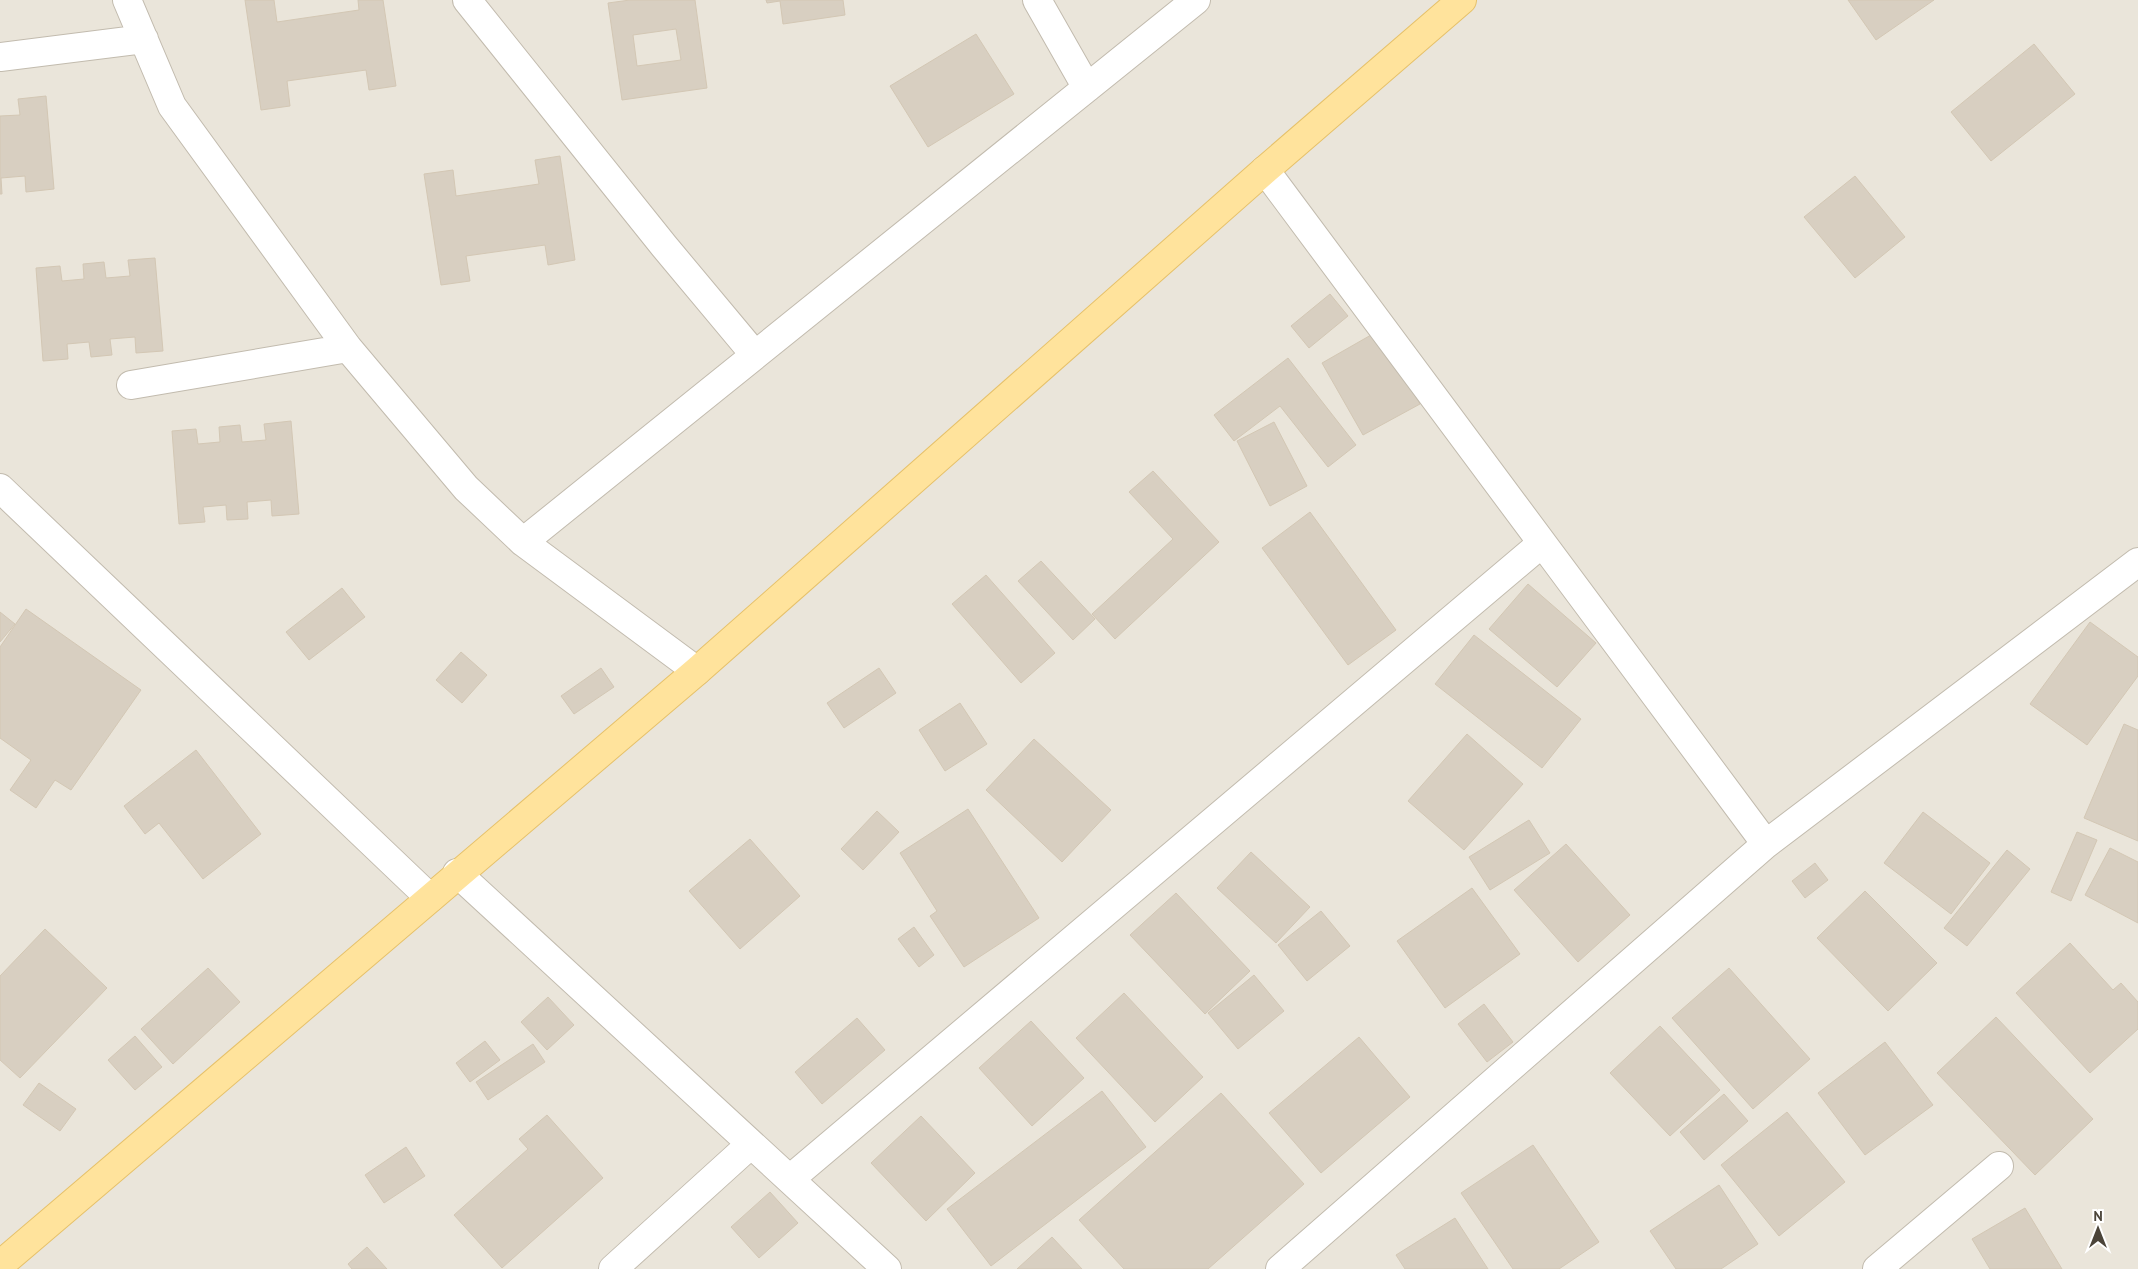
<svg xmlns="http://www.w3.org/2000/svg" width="2138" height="1269" viewBox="0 0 2138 1269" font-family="'PT Sans',sans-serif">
<rect width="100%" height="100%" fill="#f6f3ec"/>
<path fill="#eae5da" d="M0,0H2138V1269H0Z"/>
<path fill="#d8cfc1" stroke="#d3c7b4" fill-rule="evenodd" d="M245,0H274L277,22L359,10L358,0H383L396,86L369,90L366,70L287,81L290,106L261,110Z
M630,0H695L707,88L622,100L608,3ZM676,29L681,60L637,66L633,35Z
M766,0H843L845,15L783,24L780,1L767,3Z
M1848,0H1934L1876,40Z
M976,34L1014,94L928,147L890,86Z
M2034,44L2075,94L1991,161L1951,112Z
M46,96L54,189L26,192L25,176L1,178L2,194H0V116L20,115L18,99Z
M560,156L575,260L548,265L545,245L466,256L470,281L441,285L424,174L453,170L456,196L539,184L535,160Z
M1855,176L1905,237L1855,278L1804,217Z
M155,258L163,351L136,353L135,337L110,339L112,355L91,357L89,342L67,344L68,359L43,361L36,268L60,266L62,281L84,279L83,264L104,262L106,278L130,276L128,260Z
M1330,294L1348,316L1309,348L1291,326Z
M1378,331L1420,404L1363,435L1322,363Z
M1288,358L1356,445L1328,467L1280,406L1234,441L1214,415Z
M291,421L299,514L272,516L271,500L247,502L248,519L227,520L226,505L203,507L205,522L179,524L172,431L196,429L198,444L220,442L219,427L240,425L242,442L266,440L264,424Z
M1274,422L1307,486L1270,506L1237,441Z
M1153,471L1219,542L1115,639L1092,614L1173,539L1129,492Z
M1310,512L1396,630L1348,665L1262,548Z
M1041,561L1095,619L1073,640L1018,581Z
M986,575L1055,653L1021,683L952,604Z
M1528,584L1596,643L1557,687L1489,629Z
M342,588L365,617L309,660L286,632Z
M26,609L141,690L71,790L55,780L36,808L10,790L31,760L0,738V647Z
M0,612L15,624L0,642Z
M2090,622L2138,657V676L2087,745L2030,704Z
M1474,635L1581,719L1542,768L1435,684Z
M461,652L487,675L462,703L436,680Z
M601,668L614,687L574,714L561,696Z
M879,668L896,693L844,728L827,703Z
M960,703L987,744L945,771L919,730Z
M2124,724L2138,730V841L2084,818Z
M1467,734L1523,784L1464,850L1408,801Z
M1034,739L1111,810L1062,862L986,790Z
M196,750L261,834L203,879L159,823L145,834L124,806Z
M968,809L1039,918L964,967L930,916L937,911L900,853Z
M877,811L899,832L863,870L841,849Z
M1923,812L1990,863L1951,914L1884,863Z
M1529,820L1550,853L1490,890L1469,857Z
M2077,832L2097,840L2071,901L2051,892Z
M750,839L800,896L740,949L689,891Z
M1566,844L1630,915L1578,962L1514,890Z
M2110,848L2138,862V923L2085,895Z
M2007,850L2030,869L1967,946L1944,928Z
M1251,852L1310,907L1276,943L1217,888Z
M1815,863L1828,880L1805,898L1792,881Z
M1472,888L1520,954L1445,1008L1397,941Z
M1865,891L1937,963L1888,1011L1817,938Z
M1176,893L1250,971L1205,1014L1130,935Z
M1321,911L1350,946L1307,981L1278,945Z
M914,927L934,955L919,967L898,939Z
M45,929L107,988L20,1078L0,1060V976Z
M2070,943L2113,990L2121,983L2138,1002V1029L2090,1073L2016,993Z
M208,968L240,1002L173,1064L141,1029Z
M1729,968L1810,1059L1753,1109L1672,1018Z
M1254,975L1284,1011L1238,1049L1208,1013Z
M1124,993L1203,1077L1155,1122L1076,1038Z
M548,997L574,1025L547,1050L521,1022Z
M1484,1004L1513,1042L1487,1062L1458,1024Z
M1996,1017L2093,1119L2035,1175L1937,1073Z
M857,1018L885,1050L822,1104L795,1072Z
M1031,1021L1084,1078L1032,1126L979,1068Z
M1660,1026L1720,1090L1670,1136L1610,1073Z
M135,1036L162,1067L135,1090L108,1060Z
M1359,1037L1410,1097L1321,1173L1269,1113Z
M485,1041L500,1060L470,1082L456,1063Z
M1885,1042L1933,1105L1865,1155L1818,1093Z
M533,1044L545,1062L488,1100L476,1082Z
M39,1083L76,1109L60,1131L23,1105Z
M1102,1091L1146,1147L991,1266L947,1209Z
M1221,1093L1304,1184L1208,1269H1124L1079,1220Z
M1724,1094L1748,1121L1704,1160L1680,1132Z
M1787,1112L1845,1182L1779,1236L1721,1165Z
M547,1115L603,1178L502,1268L454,1215L528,1149L519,1139Z
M921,1116L975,1173L926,1221L871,1163Z
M1533,1145L1599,1242L1559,1269H1513L1461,1193Z
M406,1147L425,1176L384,1203L365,1175Z
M1719,1185L1758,1244L1721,1269H1676L1650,1231Z
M770,1192L798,1223L759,1258L731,1227Z
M2025,1208L2062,1269H1990L1972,1239Z
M1455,1218L1488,1269H1405L1396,1255Z
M1052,1237L1082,1269H1017Z
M367,1247L387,1269H352L348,1264Z"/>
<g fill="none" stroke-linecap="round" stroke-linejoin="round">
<defs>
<path id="street" d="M127,0L172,106L348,348L466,488L523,542L697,671
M467,0L664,246L755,355
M1037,0L1087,88
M0,57L144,39
M1265,170L1766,844
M131,385L348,348
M0,488L430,898
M523,542L1196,0
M457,873L887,1269
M790,1179L1541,544
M613,1269L751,1144
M1280,1269L1766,844L2138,562
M1877,1269L1999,1166"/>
<path id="primary" d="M0,1265L697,671L1265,170L1462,0"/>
</defs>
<use href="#street" stroke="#c2bbae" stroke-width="30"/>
<use href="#primary" stroke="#e6c16a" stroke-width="30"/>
<use href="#street" stroke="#fff" stroke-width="28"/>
<use href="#primary" stroke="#ffe39c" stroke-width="28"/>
</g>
<g transform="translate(2098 1229)" stroke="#ffffff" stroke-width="4" paint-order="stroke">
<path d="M0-4L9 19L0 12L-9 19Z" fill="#4b4439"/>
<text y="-8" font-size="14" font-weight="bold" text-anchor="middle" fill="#4b4439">N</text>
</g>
</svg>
